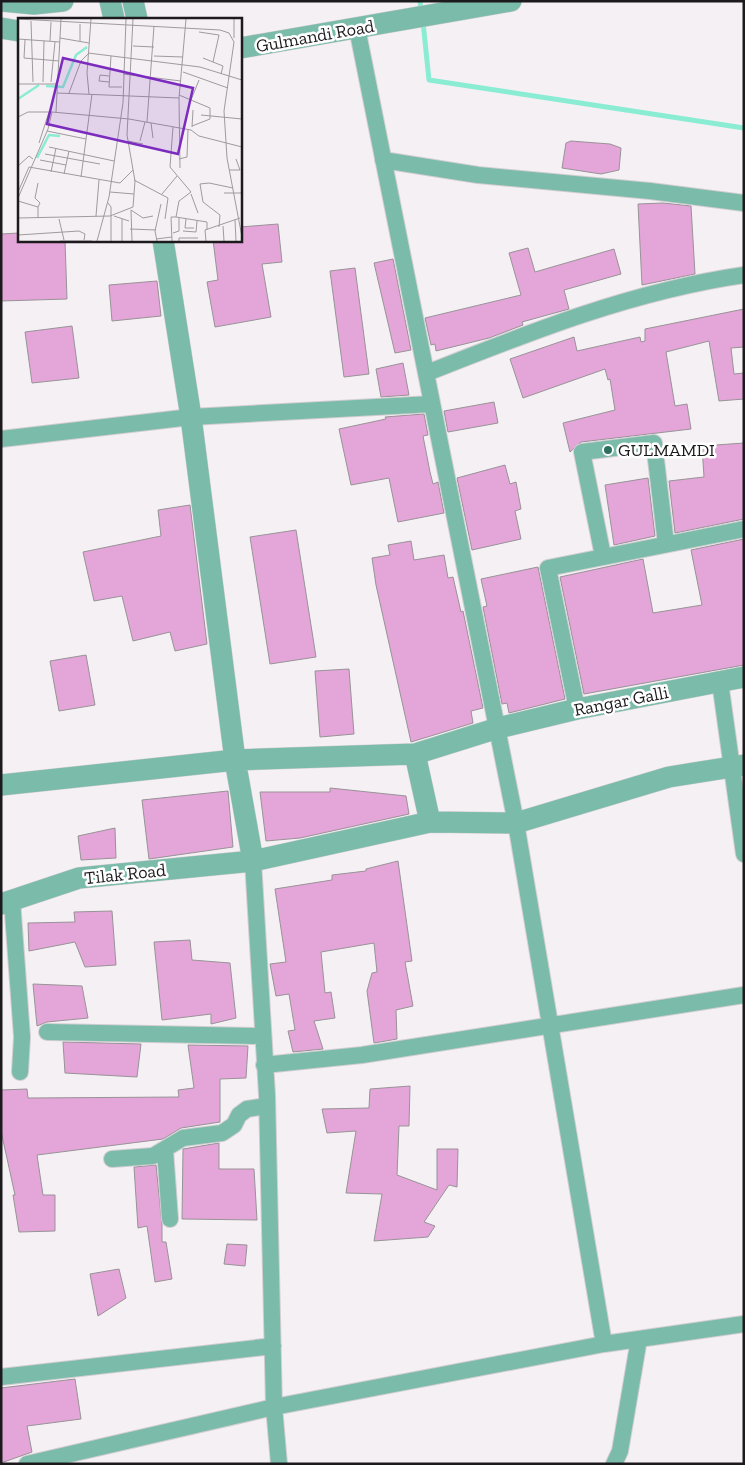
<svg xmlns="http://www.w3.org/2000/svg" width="745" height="1465" viewBox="0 0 745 1465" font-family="'Zilla Slab',serif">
<rect width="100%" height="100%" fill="#f5f0f4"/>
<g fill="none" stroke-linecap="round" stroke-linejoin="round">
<path stroke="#8aecd3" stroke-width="5" d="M420,1L421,11
M423,22L429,80L744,128"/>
</g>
<path fill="#e4a5d9" stroke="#989397" d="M571,141L610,144L621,148L619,170L601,174L562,168L566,143Z
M663,203L691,206L695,274L642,285L638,204Z
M278,224L282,262L262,264L271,317L215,327L207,282L218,280L213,240H240V227Z
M19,233V240H65L67,299L1,301V234Z
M528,248L535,272L614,249L621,274L564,290L569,309L522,322L523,325L489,338L436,351L435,344L431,345L425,318L521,295L509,253Z
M393,259L411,350L395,353L374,263Z
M355,268L369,374L344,377L330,271Z
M157,281L161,316L112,321L109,285Z
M744,309V347L731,348L734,374L744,373V399L719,401L709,341L666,352L675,406L687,404L691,429L581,442L570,452L563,423L615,410L610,379L608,380L605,369L523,398L510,359L574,337L577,351L640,337L641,342L645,341V329Z
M72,326L79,378L32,383L25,332Z
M403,363L409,395L381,397L376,369Z
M494,402L498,423L448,432L444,411Z
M424,414L428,435L423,436L430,472L433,484L438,482L444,513L398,522L389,478L351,485L339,429L386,419L385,417Z
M744,443V519L675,533L669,481L704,477L702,446Z
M505,465L510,484L516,482L521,509L515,511L521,539L472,550L457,478Z
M648,478L655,536L614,545L605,485Z
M190,505L207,644L175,651L170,632L133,641L122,596L94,601L83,552L161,536L158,510Z
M296,530L316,657L270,664L250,537Z
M744,539V665L584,694L560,577L643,559L653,613L702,605L691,550Z
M411,541L414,560L444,555L448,578L453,577L461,612L463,611L483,708L471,711L473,723L411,742L376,585L372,558L390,555L388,545Z
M538,567L565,699L509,713L507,703L502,704L483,607L487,606L481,579Z
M86,655L95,705L59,711L50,661Z
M349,669L354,734L320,737L315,671Z
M330,788L406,796L409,814L300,838L266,841L260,792H330Z
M228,791L233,847L149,859L142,800Z
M115,828L116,858L81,860L78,836Z
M398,861L412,961L405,962L413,1006L396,1010L397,1039L374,1043L367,991L372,973L377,972L374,943L321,952L325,993L331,992L335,1018L314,1021L323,1049L293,1052L288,1031L295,1030L289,994L276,996L270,964L286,962L275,889L332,880V875L366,871V869Z
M112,911L116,965L85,967L75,942L29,951L28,923L75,922L74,912Z
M190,940L192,960L230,963L236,1018L211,1024V1014L162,1020L154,942Z
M33,984L82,986L88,1018L47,1022L37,1026Z
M63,1042L141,1044L137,1077L65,1073Z
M188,1045L248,1046L246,1078L220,1079V1122L181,1128L163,1139L37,1155L43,1195H55V1231L19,1232L13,1195H15L1,1131V1090L27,1089L28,1098L179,1097L178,1090L194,1088Z
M410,1086L409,1126H399L397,1175L437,1190V1149H458L457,1187L449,1185L424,1222L435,1226L428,1237L374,1241L382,1194L346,1193L356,1131L327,1133L322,1109L369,1108L370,1089Z
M219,1143V1169H254L257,1220L182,1219L183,1149Z
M156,1165L162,1225V1242H166L172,1279L155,1282L147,1226L138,1228L134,1167Z
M227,1244L247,1245L245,1266L224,1264Z
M119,1269L126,1298L98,1316L90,1274Z
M75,1379L81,1419L27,1426L32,1452L1,1463V1388Z"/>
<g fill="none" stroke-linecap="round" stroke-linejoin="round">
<defs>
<path id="minor" d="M357,28L516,823L604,1344
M383,160L478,175L650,191L744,203
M427,373C530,332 633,291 744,275
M1,439L191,417L432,404
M603,556L582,452L654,443L666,544
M720,682L744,854
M577,709L548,568L744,529
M253,861L267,1095L274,1407L279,1464
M12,900L22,1037L20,1072
M47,1032L262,1036
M264,1065L362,1055L744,995
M165,1150L170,1219
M112,1159L153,1156L183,1138L222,1133L234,1125L239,1115L247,1109L267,1106
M1,1377L273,1346
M27,1464L274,1407L604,1344L744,1324
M614,1464L620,1451L639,1339"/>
<path id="tertiary" d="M2,1L34,4L63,1
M110,1L114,19
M133,1L137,19
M1,28L19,31
M240,48L511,1
M163,240L191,417L235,760L253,861
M415,754L430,822
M1,785L235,760L415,754L498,728L577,709L744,677
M1,904L79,878L253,861L430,822L516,823L669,777L744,765"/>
</defs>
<use href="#minor" stroke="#d2ced1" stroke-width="18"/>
<use href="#tertiary" stroke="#d2ced1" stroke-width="22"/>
<use href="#minor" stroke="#7abbaa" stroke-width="16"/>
<use href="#tertiary" stroke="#7abbaa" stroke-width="21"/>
</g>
<circle fill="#2d6f60" stroke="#fff" stroke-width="2" cx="608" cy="450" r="5"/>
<g text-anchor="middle" stroke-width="5" stroke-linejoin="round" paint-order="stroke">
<g font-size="18" fill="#1c1a1c" stroke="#fff">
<text transform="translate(315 36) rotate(-10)" y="6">Gulmandi Road</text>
<text transform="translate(621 701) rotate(-11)" y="6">Rangar Galli</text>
<text transform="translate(125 874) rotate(-6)" y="6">Tilak Road</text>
</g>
<g font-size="18" fill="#1c1a1c" stroke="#fff" text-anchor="start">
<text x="618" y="456">GULMAMDI</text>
</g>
</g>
<g transform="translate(18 18)">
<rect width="224" height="224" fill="#f5f0f4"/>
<path fill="none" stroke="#8aecd3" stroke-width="2.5" d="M28,68L45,69L58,37L69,29M0,81L21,67M19,140L31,117L42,118"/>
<path fill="none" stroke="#9e9a9e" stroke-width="1" d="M0,1L202,12L211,15L216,24M13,3L15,64M181,14L201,17L195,44M42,20L71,25M216,20V1M0,21L42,24M7,22L6,40L41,43M32,23L33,4M62,23V6M216,24L206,93L209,140L224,219M115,28L136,29M70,35L182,49L224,62M93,38L91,69H104M136,38L165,39M185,40L205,48L203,56M165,54L210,70M105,56L163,63M25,64L26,23M33,64L37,24M91,64L81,63L82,57L91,58M0,66H40M39,75L161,80M51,75L63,43L70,36M71,76L69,55L73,1M161,77L192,90V101L174,108M173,82L181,62M38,94L43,1M183,97L224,101M0,99L10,94H34L111,101L173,112L181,118L224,129M129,104L136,8M133,105L135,120M174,109L175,92M29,113L68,121M110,123L125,126M122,123L127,104M21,125L31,94M31,129L96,143M27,136L82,146M161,141L169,139L170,112M22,142L48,147M0,148L11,138L15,141M11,149L102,165L115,152M162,150L161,80L168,1M211,152H222L218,141M33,154L38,130M46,156L51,133M63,159L74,76M116,162L150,180L147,201M0,174L11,149M92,174L116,176M206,175H224M144,176L159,158M173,176L180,195M0,180L30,111L34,94M0,183L20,189V200M90,185L93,189V223M20,189L22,185L17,180L20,165M113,192L114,223M113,192L125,200L135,198M78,198L81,162M96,198L111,203M158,199L189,204V212M0,200L92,198L115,189L117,163L109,117L115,1M41,201L46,222M104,201V223M168,201L167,210H176M217,202L218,223M205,208L206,223M201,209L202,197L185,184L182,166L191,165L215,170M112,211L138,212M165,213L178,214L179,203M155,215L161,213V200M0,217L61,213L67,216L66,222M138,221L154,219M42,223H74M79,223L91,179L105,85L108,1M139,223L137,213L143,186M154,223L153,199H158L161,183L173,174L152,149L155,109M161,223V220H180M188,223L187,212L222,200"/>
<path fill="#7b2cbf" fill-opacity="0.15" stroke="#7b2cbf" stroke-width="2.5" d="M45,40L175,70L160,136L29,106Z"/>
<rect width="224" height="224" fill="none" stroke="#1c1a1c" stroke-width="2.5"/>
</g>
<rect width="745" height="1465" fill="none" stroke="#1c1a1c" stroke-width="5"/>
</svg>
